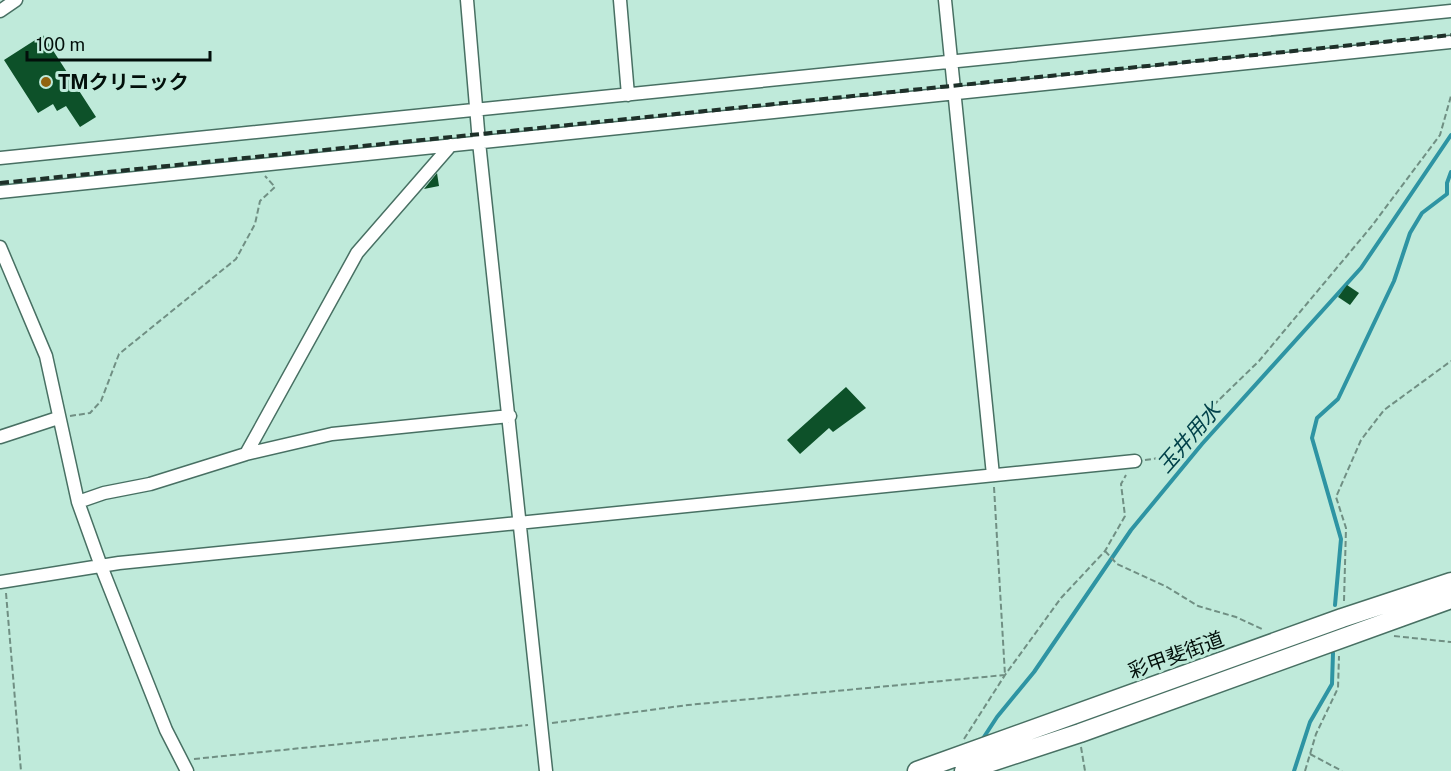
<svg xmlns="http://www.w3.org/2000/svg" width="1451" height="771" viewBox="0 0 1451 771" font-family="'Public Sans','Noto Sans JP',sans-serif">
<rect width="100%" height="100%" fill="#bfeada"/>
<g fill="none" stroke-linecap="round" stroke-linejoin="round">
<path stroke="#2e94a3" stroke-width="4" d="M1335,605L1341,539L1312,438L1317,418L1338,399L1394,281L1410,233L1422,213L1447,194V183L1451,172
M982,740L997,717L1034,672L1131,530L1202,444L1361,268L1451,135
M1294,771L1310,722L1332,684L1333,653"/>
</g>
<path fill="#0d5129" d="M43,35L96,117L80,127L66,106L57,111L53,104L38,113L4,60Z
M437,173L439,186L424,189Z
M1347,285L1359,293L1350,305L1338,297Z
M846,387L866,408L833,432L829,428L800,454L787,440Z"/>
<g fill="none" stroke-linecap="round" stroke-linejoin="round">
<defs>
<path id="minor" d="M467,0L479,142L546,771
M620,0L628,95
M945,0L993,475
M0,11L16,0
M0,158L1451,11
M0,192L1451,42
M0,247L46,356L78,502L101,566L166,730L187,771
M0,437L58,418
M246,454L357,253L451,145
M78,502L104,493L150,484L246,454L332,434L510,416
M0,582L119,563L1135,461"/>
<path id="highway" d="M917,771L1342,618L1451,582
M964,771L1080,733L1451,599"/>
</defs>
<use href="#minor" stroke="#487063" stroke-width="15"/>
<use href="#highway" stroke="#487063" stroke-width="21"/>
<path stroke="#708f83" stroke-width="2" stroke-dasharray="6 3" stroke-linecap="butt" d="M70,416L90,413L101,401L119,354L236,259L255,224L260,201L275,187L265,176
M1145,460L1159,458L1259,361L1371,227L1440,135L1451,96
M994,487L1005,675
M1105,551L1117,564L1167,587L1198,606L1236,617L1264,630
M6,593L21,771
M1344,601L1346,528L1336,497L1361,440L1384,410L1451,361
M1394,636L1451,642
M552,723L688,705L1005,675
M964,739L1005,675L1061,598L1105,551L1125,516L1121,484L1126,475
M1081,747L1085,771
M1310,754L1342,771
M194,759L528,725
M1305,771L1316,734L1338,688L1339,656"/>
<use href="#minor" stroke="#fff" stroke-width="12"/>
<use href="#highway" stroke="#fff" stroke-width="18"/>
<path stroke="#1e3029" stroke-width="4" stroke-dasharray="9 4.5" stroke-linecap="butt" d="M0,183L1451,35"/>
</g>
<circle fill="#91630e" stroke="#bfeada" stroke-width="2" cx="46" cy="82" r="6"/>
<g text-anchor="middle" stroke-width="6" stroke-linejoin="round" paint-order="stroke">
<g font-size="20" font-weight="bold" fill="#020f0a" stroke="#bfeada" text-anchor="start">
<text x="58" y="89">TMクリニック</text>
</g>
<g font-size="20" fill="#020f0a" stroke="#bfeada">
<text transform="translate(1176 655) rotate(-20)" y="7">彩甲斐街道</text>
</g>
<g font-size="21" font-style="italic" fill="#02424a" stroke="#bfeada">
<text transform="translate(1189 438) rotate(-49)" y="7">玉井用水</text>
</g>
</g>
<path d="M27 51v9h183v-9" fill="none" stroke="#020f0a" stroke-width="3"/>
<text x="36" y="51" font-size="18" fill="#020f0a" stroke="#bfeada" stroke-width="4.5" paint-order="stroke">100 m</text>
</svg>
